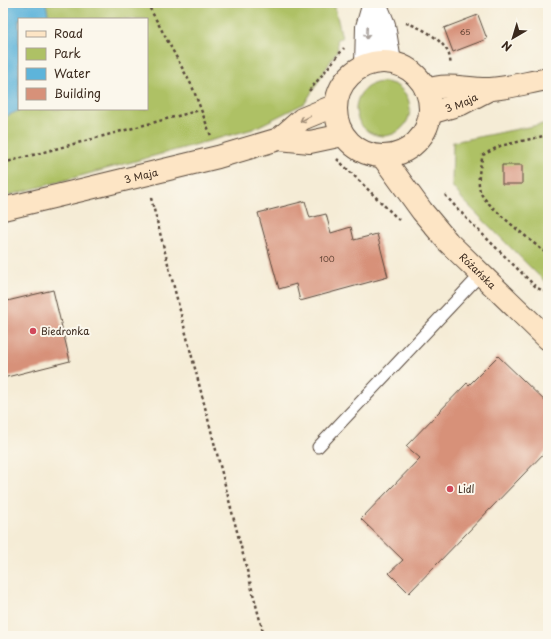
<svg xmlns="http://www.w3.org/2000/svg" width="551" height="639" viewBox="0 0 551 639" font-family="'Playpen Sans',sans-serif">
<rect width="100%" height="100%" fill="#fbf7ec"/>
<filter id="ink" filterUnits="userSpaceOnUse"><feTurbulence type="fractalNoise" baseFrequency=".025" numOctaves="2"/><feDisplacementMap in="SourceGraphic" scale="8" xChannelSelector="R" yChannelSelector="G"/><feConvolveMatrix kernelMatrix="1 2 1 2 8 2 1 2 1" color-interpolation-filters="sRGB"/></filter>
<filter id="wash" filterUnits="userSpaceOnUse"><feTurbulence type="fractalNoise" baseFrequency=".012" numOctaves="4" result="noise"/><feDisplacementMap in="SourceGraphic" scale="16" xChannelSelector="R" yChannelSelector="G"/><feGaussianBlur stdDeviation="0.9" result="paint"/><feColorMatrix in="noise" values="0 0 0 0 0 0 0 0 0 0 0 0 0 0 0 0 0 1.4 0 .05"/><feComposite in="paint" operator="in"/></filter>
<g filter="url(#wash)">
<rect width="100%" height="100%" fill="#f5ecd6"/>
<path fill="#aec165" stroke="#747642" fill-rule="evenodd" d="M3,3H334L342,38L337,39L338,49L305,103L253,129L3,197ZM19,19H147V109H19Z
M356 109a27 27 0 1 1 54 0a27 27 0 1 1-54 0Z
M548,123V283L545,282L464,201L452,186L453,142Z"/>
<path fill="#5db4da" stroke="#4c6f7c" d="M3,3H46L49,19H19V109H22L3,118Z"/>
<g id="blocks">
<path fill="#d79179" d="M478,15L487,39L453,52L444,28Z
M502,165H522V184H502Z
M305,201L310,218L326,214L331,233L351,227L354,240L377,234L388,277L300,301L296,284L279,289L258,213Z
M53,290L70,361L3,378V302Z
M498,356L548,404V449L409,593L389,573L403,560L361,519L420,458L406,446L467,383L469,385Z"/>
</g>
</g>
<g filter="url(#ink)">
<use href="#blocks" fill-opacity="0" stroke="#57473a" stroke-width="1"/>
<g fill="none" stroke-linecap="round" stroke-linejoin="round">
<defs>
<path id="lane" d="M318,447L481,274"/>
<path id="street" d="M375,3L384,25L390,62
M366,64L367,27L374,3"/>
<g id="secondary">
<circle cx="383" cy="109" r="47"/>
<path d="M426,90C450,82 467,90 490,89C509,88 529,82 548,79"/>
<path id="s1" d="M430,113L461,104L490,89"/>
<path d="M279,139L302,119L336,105"/>
<path id="s2" d="M382,156L422,211L448,242L548,339"/>
<path id="s3" d="M3,209L218,157L279,139L310,142L343,135"/>
</g>
</defs>
<use href="#lane" stroke="#57473a" stroke-width="13"/>
<use href="#street" stroke="#57473a" stroke-width="24"/>
<use href="#secondary" stroke="#57473a" stroke-width="24"/>
<path stroke="#57473a" stroke-width="2.5" stroke-dasharray="3 3" stroke-linecap="butt" d="M147,3L192,86L211,136
M406,23C421,27 440,38 448,52C450,56 450,61 451,65
M309,91L344,48
M548,135L500,146L483,155C480,167 477,178 480,191C483,204 536,244 548,255
M337,159L399,220
M3,163L200,110
M445,195L467,219L537,288L548,293
M151,198L264,636"/>
<use href="#lane" stroke="#fff" stroke-width="11"/>
<use href="#street" stroke="#fff" stroke-width="22"/>
<use href="#secondary" stroke="#fde5c5" stroke-width="22"/>
</g>
<defs><path id="oneway-shaft" d="M-6 0H5M1.5-3L5.5 0L1.5 3" fill="none" stroke-width="1.6" stroke-linecap="round" stroke-linejoin="round"/></defs>
<use stroke="#a79f9a" href="#oneway-shaft" transform="translate(367 33) rotate(92)"/>
<use stroke="#9c8872" href="#oneway-shaft" transform="translate(305 119) rotate(152)"/>
</g>
<g fill="#d1495b" stroke="#fbf7ec" stroke-width="1.5">
<circle cx="33" cy="331" r="4"/>
<circle cx="450" cy="489" r="4"/>
</g>
<g text-anchor="middle" stroke-width="4" stroke-linejoin="round" paint-order="stroke">
<g font-size="8" fill="#624435">
<text x="465" y="35">65</text>
<text x="327" y="262">100</text>
</g>
<g font-size="10" fill="#3b2a1e" stroke="#fbf7ec">
<text dy="4" stroke="none"><textPath href="#s1" startOffset="33">3 Maja</textPath></text>
<text dy="4" stroke="none"><textPath href="#s3" startOffset="142">3 Maja</textPath></text>
<text dy="4" stroke="none"><textPath href="#s2" startOffset="150">Różańska</textPath></text>
</g>
<g font-size="10" fill="#3b2a1e" stroke="#fbf7ec" text-anchor="start">
<text x="41" y="335">Biedronka</text>
<text x="458" y="493">Lidl</text>
</g>
</g>
<rect width="551" height="639" fill="none" stroke="#fbf7ec" stroke-width="16"/>
<rect x="18" y="18" width="130" height="92" fill="#fbf7ec" stroke="#aea59a"/>
<rect x="26" y="31" width="20" height="6" fill="#fde5c5" stroke="#aea59a"/>
<text x="54" y="38" font-size="12" fill="#3b2a1e">Road</text>
<rect x="26" y="48" width="20" height="12" fill="#aec165" stroke="#aea59a"/>
<text x="54" y="58" font-size="12" fill="#3b2a1e">Park</text>
<rect x="26" y="68" width="20" height="12" fill="#5db4da" stroke="#aea59a"/>
<text x="54" y="78" font-size="12" fill="#3b2a1e">Water</text>
<rect x="26" y="88" width="20" height="12" fill="#d79179" stroke="#aea59a"/>
<text x="54" y="98" font-size="12" fill="#3b2a1e">Building</text>
<g transform="translate(513 38) rotate(218)" stroke="#fbf7ec" stroke-width="3" paint-order="stroke">
<path d="M0-3L7 15L0 10L-7 15Z" fill="#3b2a1e"/>
<text y="-6" font-size="11" font-weight="bold" text-anchor="middle" fill="#3b2a1e">N</text>
</g>
</svg>
